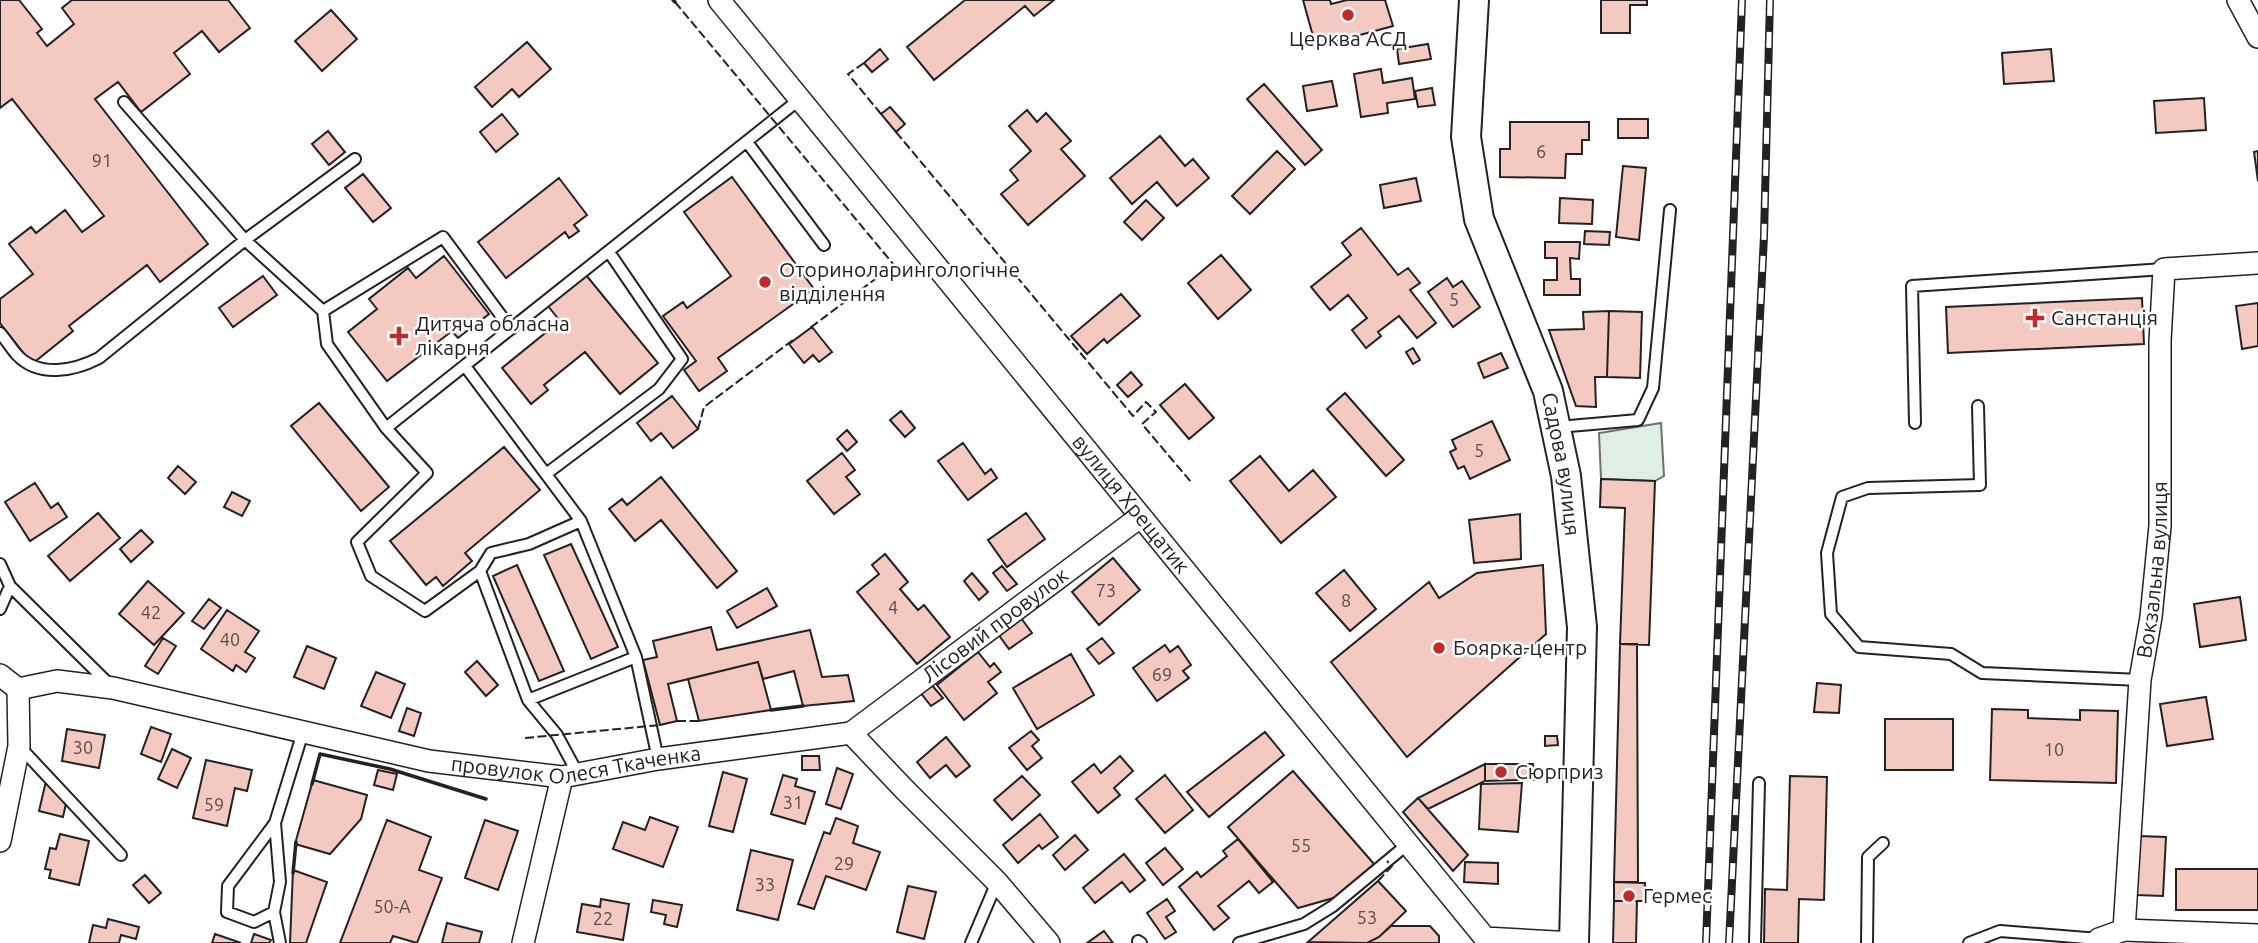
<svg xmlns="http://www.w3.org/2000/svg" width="2258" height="943" viewBox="0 0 2258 943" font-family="Ubuntu,sans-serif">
<rect width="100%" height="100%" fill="#fff"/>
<path fill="#e0efe3" stroke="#6f6f6f" stroke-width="2" d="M1661,423L1664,476L1655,481L1601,479L1599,433Z"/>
<path fill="#f3c9c0" stroke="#222" stroke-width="2" d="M0,0H19L42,29L37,33L47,46L74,24L62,8L72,0H228L250,28L219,52L202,31L174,53L190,74L141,112L118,82L95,99L208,244L160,282L147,265L69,326L73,331L32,364L0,323V299L33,274L9,244L31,227L36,233L65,210L82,232L104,216L12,99L0,108Z
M965,0H1054L1034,16L1025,6L934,80L907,47Z
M1303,0H1330L1331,4L1347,0H1385L1393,26L1316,47Z
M1601,0H1647V5H1630V33H1601Z
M331,10L357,39L322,71L295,41Z
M527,42L551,69L519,97L512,89L492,107L475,87Z
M1428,44L1431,59L1399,64L1397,49Z
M880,49L888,59L872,72L864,63Z
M2051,49L2054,81L2004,84L2002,53Z
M1381,69L1383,83L1412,78L1415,99L1387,103L1388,113L1361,117L1354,74Z
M1332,81L1337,106L1307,111L1303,86Z
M1264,84L1322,150L1305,165L1247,99Z
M1432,88L1435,105L1418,107L1415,91Z
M2204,98L2206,130L2156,133L2154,101Z
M890,107L905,124L896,132L881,114Z
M1027,110L1037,122L1046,113L1071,141L1061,149L1085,176L1028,225L1001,194L1018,180L1010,170L1031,151L1009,126Z
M502,114L518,134L496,152L480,132Z
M1618,119H1648V138H1618Z
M1510,122H1589V140H1582V154H1566L1565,178L1500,177V149H1510Z
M328,131L345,152L329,165L312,144Z
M1160,136L1185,166L1193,159L1209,178L1177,206L1157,182L1132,204L1110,178Z
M1277,151L1295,169L1250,214L1232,196Z
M2258,151V181L2254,152Z
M1623,166L1646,168L1639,240L1616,237Z
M363,174L391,208L373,222L345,188Z
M732,177L814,289L718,358L727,371L699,391L684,370L696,361L663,316L683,302L687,308L731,276L684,212Z
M559,178L587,215L574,225L579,231L569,238L565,232L506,278L478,242Z
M1416,178L1421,201L1384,208L1380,185Z
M1560,198L1593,200L1592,224L1559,223Z
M1146,200L1164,218L1142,240L1124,222Z
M1361,228L1398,275L1408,268L1420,283L1410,290L1436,323L1417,338L1399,316L1378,332L1381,336L1366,348L1352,330L1367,318L1348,295L1330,310L1311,287L1351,255L1342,243Z
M1585,231L1610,232L1609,245L1584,244Z
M1545,242H1580L1579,259L1570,258L1571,279H1580V295H1544V280H1557V258H1545Z
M1221,255L1251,290L1218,319L1188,283Z
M444,256L489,314L458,338L452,331L387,381L348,332L377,309L369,299L408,268L416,278Z
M586,275L658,363L620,394L585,352L544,385L548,390L531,404L502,368L560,321L548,306Z
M263,276L277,295L233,327L219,308Z
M1447,278L1453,287L1462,281L1480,307L1453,327L1428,292Z
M1121,294L1140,316L1107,343L1104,339L1087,354L1071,336Z
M2142,298L2144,344L1948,353L1946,307Z
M2258,303V346L2242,349L2236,306Z
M1609,311L1607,377H1595L1596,407L1576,406L1549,330L1584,329L1583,312Z
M1609,311L1642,312L1640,378L1607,377Z
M812,327L832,352L819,362L813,355L804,363L789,344Z
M1413,348L1420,360L1413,364L1406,352Z
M1501,353L1508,368L1484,378L1478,363Z
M1131,372L1142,385L1128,397L1117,385Z
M1185,384L1214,418L1189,439L1160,405Z
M1345,393L1404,460L1386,476L1327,409Z
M672,396L698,429L673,448L661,433L651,441L637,423Z
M319,403L389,487L361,511L291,426Z
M901,411L915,428L905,437L890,420Z
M1492,421L1510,460L1470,479L1464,466L1458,469L1450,452L1456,449L1452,440Z
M847,430L857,442L847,451L837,439Z
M963,443L985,474L991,469L997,478L968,500L938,461Z
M504,447L540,490L465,553L472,561L443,586L436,577L426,585L390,541Z
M842,453L855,470L846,477L860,494L834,514L807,481Z
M1260,456L1289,491L1313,470L1336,497L1281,543L1230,481Z
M178,466L196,482L185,494L168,478Z
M661,477L737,571L717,588L661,520L635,541L609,509L622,499L627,505Z
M1601,479L1655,481L1649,645L1620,644L1625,508L1600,507Z
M35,483L51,508L58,503L67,517L30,541L5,502Z
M232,492L250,501L242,516L224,507Z
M98,513L120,538L70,581L48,556Z
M1026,513L1045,539L1007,567L988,540Z
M1520,514L1521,559L1474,563L1469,520Z
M141,530L153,542L131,562L120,549Z
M571,544L618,647L591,659L544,555Z
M885,554L908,582L900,589L918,610L924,605L950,637L917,664L857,592L879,574L872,565Z
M1113,558L1140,590L1099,625L1072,592Z
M517,565L564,671L539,681L493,576Z
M1543,565L1546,634L1407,757L1331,662L1429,582L1439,598L1477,573Z
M1002,566L1017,584L1007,591L993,573Z
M1344,570L1376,609L1350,631L1316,593Z
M972,573L988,592L979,600L964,581Z
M148,581L184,613L154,645L119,614Z
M767,588L777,606L737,628L727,611Z
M2240,597L2246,640L2200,647L2194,604Z
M209,599L221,608L204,629L192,621Z
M227,610L259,631L245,652L255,658L246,672L236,665L233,671L201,649Z
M1021,618L1032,633L1009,649L998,634Z
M711,627L717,650L810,630L822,677L848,675L854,701L803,706L794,671L763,679L758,662L668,684L677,721L660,725L643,660L657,657L653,641Z
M163,638L176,646L158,674L145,666Z
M1102,638L1114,653L1099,664L1087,649Z
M1620,644H1637L1638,882H1614Z
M1165,645L1170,652L1178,646L1191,665L1183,671L1189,678L1157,701L1133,668Z
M307,646L336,658L324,689L294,677Z
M978,652L990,667L994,663L1001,672L988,682L997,693L964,720L937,685Z
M1071,654L1094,695L1037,729L1013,688Z
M477,661L498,685L486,696L465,672Z
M758,662L771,710L699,721L688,679Z
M376,672L405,684L391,718L361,706Z
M930,683L943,698L931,706L920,692Z
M1817,683L1841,685L1839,713L1814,712Z
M2206,697L2213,739L2167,746L2160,704Z
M407,708L421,713L414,736L399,731Z
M1992,709L2028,710V718L2080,720V710L2118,711L2116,783L1990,780Z
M1885,719H1953V770H1885Z
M151,727L171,734L161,762L141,754Z
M67,729L105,735L99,768L62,761Z
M1031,731L1039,740L1032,746L1042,758L1027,770L1009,748Z
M1265,732L1284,755L1209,817L1187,792Z
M1545,736H1557L1558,745L1545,746Z
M946,737L970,766L956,777L946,765L930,778L917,762Z
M172,749L191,758L177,788L158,779Z
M802,756H819L820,770H802Z
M1120,756L1133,771L1114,788L1120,795L1098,813L1072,782L1094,764L1101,773Z
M206,760L252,770L247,791L235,788L227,826L193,818Z
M1485,764V781L1428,809L1418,798Z
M1485,764H1517V780L1485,781Z
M1517,764H1533L1534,780H1517Z
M837,768L853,774L841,809L826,804Z
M378,770L397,774L393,790L374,785Z
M1293,771L1374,864L1337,897L1298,908L1228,827Z
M723,772L747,779L733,832L709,826Z
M783,775L797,779L795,786L815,792L805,824L771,814Z
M1165,775L1193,810L1165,833L1136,799Z
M1022,776L1040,795L1012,820L994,800Z
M1790,776L1827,777L1824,900L1799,899L1798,943H1764L1765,889L1787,890Z
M313,780L367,795L361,819L330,854L295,844Z
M46,781L67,799L63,817L39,811Z
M1522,783L1518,832L1479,829L1481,784Z
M1418,798L1468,855L1453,871L1403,812Z
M1040,814L1058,837L1042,849L1039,845L1018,863L1003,845Z
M650,817L678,827L663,867L613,849L623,822L645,830Z
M836,818L858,826L853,843L880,852L866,890L826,876L814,909L798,904L824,832L830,834Z
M387,820L431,837L419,870L442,878L417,943L393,936L390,943H340Z
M485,820L518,831L498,890L465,878Z
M60,834L89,841L79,885L49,878L51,870L45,869L50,848L56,849Z
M1075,835L1088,850L1065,870L1053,855Z
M2139,836L2166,837L2163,896L2136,895Z
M1238,839L1273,882L1259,893L1249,881L1218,906L1229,918L1214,930L1179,887L1197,872L1201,877L1227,856L1223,851Z
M1165,848L1183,869L1163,885L1146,863Z
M751,850L793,860L778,920L737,910Z
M1124,854L1145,880L1130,892L1122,882L1095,903L1083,888Z
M1465,862L1498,863V884L1464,882Z
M2176,869H2258V910H2176Z
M293,870L327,882L306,943H290Z
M145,875L161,893L149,903L133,885Z
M1378,881L1406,911L1379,937L1367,943L1308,942Z
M1614,882L1645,883L1644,901H1614Z
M908,886L936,892L924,939L897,932Z
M601,899L629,904L623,940L577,932L582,904L600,907Z
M1167,899L1175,911L1166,917L1176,932L1165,939L1147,913Z
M653,900L682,905L677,927L664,924L666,915L651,912Z
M1614,901H1637L1636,943H1613Z
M108,919L139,927L136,939L121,935L119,943H89L93,925L106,928Z
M447,923L482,932L479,943H442Z
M447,923L482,932L479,943H442Z
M1391,926H1430L1439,936V943H1367L1379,937Z
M1104,931L1113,943H1087Z
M215,934L241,943H212Z
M254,934L271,940L269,943H251Z"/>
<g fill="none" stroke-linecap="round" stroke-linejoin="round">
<defs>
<path id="service" d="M124,102L245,240L323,311L327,344L386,428L427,473L357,542L371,576L425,611L480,571
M747,142L824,245
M323,311L443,237L511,329
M0,333C6,340 11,348 17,355C39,378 74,371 99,358L245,240L355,159
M465,366L581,521L636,657L528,700L480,571L491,553L529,544L581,521
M1978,406L1980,485L1868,488L1842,497L1827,553L1831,614L1859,647L1951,654L1982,673L2140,680
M1915,423L1912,286L2164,269
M1558,427L1638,420L1653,388L1670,210
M386,428L800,99
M546,474L659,389L682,359L609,252
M0,564L10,586L111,686
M0,609L10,586
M636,657L658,759
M528,700L557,735L578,774
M19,746L121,855
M274,912L254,922L227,912L228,886L275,823
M1138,941L1141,943
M280,943L274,912L280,882L275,823L303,732
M971,943L997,882
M1239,943L1304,924L1333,906L1409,843
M1755,943L1759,783
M1867,943L1868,857L1883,843
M1969,943L2000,931L2099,939"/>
<g id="minor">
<path id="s1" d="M719,0L1485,938L1574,943"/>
<path d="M2238,0L2258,37"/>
<path d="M0,675L18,689L19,746L0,841"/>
<path id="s2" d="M18,689L57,681L113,688L429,761L562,777L658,759L851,733L904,789L997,882L1049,943"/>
<path id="s3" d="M851,733L1140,517"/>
<path d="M2124,930L2258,935"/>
<path d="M523,943L562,777"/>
<path id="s4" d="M2095,943L2099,939L2124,930L2140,680L2151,617L2160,526V341L2164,269L2258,263"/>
</g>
<g id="tertiary">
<path id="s5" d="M1474,0L1466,137L1479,219L1548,391L1566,476L1582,627L1574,943"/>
</g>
</defs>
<use href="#service" stroke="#222" stroke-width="14"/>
<use href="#minor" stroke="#222" stroke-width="24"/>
<use href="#tertiary" stroke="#222" stroke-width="32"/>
<use href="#service" stroke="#fff" stroke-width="10"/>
<use href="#minor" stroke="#fff" stroke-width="21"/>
<use href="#tertiary" stroke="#fff" stroke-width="28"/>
<defs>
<path id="rail" d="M1706,943L1742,0
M1729,943L1764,236L1770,0"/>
</defs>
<use href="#rail" stroke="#222" stroke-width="8"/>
<use href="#rail" stroke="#fff" stroke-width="5" stroke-dasharray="16" stroke-linecap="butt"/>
<path stroke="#222" stroke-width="2" stroke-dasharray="9 3.5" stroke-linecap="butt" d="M675,2L894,265L810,328
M864,63L848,74L881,114
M896,132L1133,416L1146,402L1156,412L1142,424L1191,482
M698,429L704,407L793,340
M677,721H699
M525,738L660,725
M1378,881L1392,866L1387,861"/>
<path stroke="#222" stroke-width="3.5" d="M673,0L675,2
M771,710L803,706
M312,784L320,754L390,769L486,799
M293,873L296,842"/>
</g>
<g fill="#c62828" stroke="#fff" stroke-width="2.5">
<circle cx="1348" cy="15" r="7"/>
<circle cx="765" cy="282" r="7"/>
<path d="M2031.5 307.5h7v7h7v7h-7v7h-7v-7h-7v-7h7z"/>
<path d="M395.5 325.5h7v7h7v7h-7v7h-7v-7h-7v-7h7z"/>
<circle cx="1439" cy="648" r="7"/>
<circle cx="1501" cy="772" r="7"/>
<circle cx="1629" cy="896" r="7"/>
</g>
<g text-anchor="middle" stroke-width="5" stroke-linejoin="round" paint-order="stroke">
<g font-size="18" fill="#564c4a">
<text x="1541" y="158">6</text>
<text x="102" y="167">91</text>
<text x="1454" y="306">5</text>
<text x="1479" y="457">5</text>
<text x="1106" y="597">73</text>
<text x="1346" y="607">8</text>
<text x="893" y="614">4</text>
<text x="151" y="619">42</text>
<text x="230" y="646">40</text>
<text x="1162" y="681">69</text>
<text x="83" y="754">30</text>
<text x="2054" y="756">10</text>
<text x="793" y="809">31</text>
<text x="214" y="811">59</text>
<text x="1301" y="852">55</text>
<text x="844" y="870">29</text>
<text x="765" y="891">33</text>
<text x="392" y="913">50-А</text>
<text x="1367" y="924">53</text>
<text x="603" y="925">22</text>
</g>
<g font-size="21" fill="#222" stroke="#fff" text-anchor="start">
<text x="1348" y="46" text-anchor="middle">Церква АСД</text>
<text x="779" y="277">Оториноларингологічне<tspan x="779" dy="24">відділення</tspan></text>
<text x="2051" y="325">Санстанція</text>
<text x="415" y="331">Дитяча обласна<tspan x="415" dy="24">лікарня</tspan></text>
<text x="1453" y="655">Боярка-центр</text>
<text x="1515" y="779">Сюрприз</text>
<text x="1643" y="903">Гермес</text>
</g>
<g font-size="21" fill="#222" stroke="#fff">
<text dy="7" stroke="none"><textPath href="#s5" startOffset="480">Садова вулиця</textPath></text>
<text dy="7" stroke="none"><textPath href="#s1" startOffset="651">вулиця Хрещатик</textPath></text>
<text dy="7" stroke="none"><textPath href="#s4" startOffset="394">Вокзальна вулиця</textPath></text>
<text dy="7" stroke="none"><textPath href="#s3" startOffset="180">Лісовий провулок</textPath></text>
<text dy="7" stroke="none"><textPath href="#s2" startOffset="569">провулок Олеся Ткаченка</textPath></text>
</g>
</g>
</svg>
